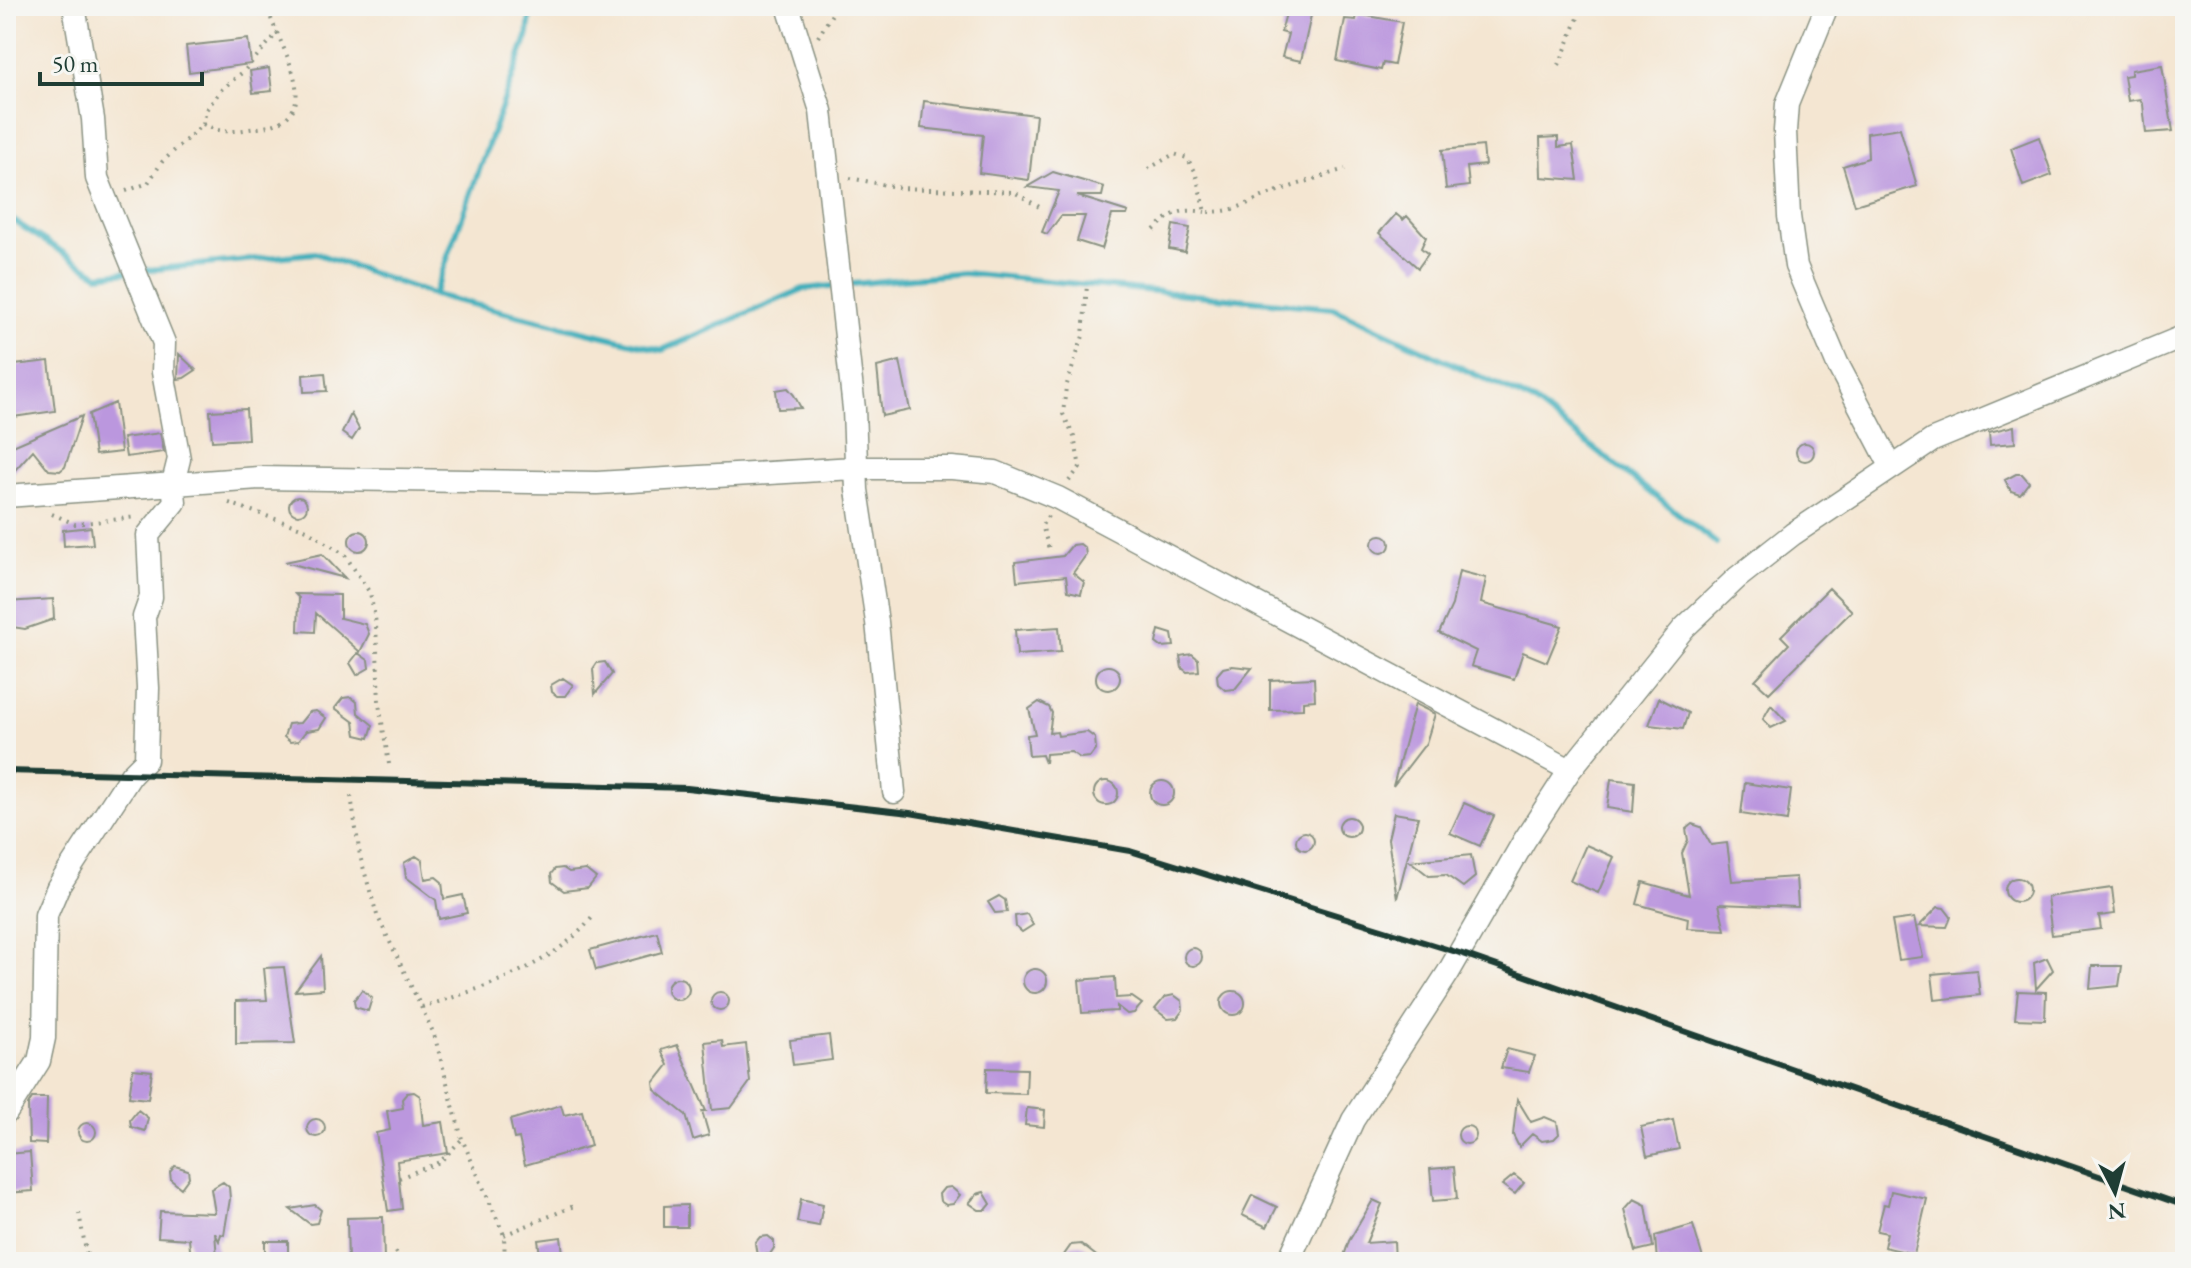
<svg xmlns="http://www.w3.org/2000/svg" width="2191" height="1268" viewBox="0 0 2191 1268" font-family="'EB Garamond',serif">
<rect width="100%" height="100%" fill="#f6f6f2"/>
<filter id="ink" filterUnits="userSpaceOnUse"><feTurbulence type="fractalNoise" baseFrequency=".0125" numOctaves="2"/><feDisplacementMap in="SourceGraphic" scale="16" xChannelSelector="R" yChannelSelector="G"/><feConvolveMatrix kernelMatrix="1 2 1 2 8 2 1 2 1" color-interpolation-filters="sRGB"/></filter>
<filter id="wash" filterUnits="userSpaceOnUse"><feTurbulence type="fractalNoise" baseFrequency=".006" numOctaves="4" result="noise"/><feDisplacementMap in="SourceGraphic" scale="32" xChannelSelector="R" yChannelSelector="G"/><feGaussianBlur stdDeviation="1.8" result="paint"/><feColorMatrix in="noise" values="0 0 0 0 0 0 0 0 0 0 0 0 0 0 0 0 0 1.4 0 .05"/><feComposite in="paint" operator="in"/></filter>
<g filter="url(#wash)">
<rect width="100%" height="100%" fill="#f4e6d2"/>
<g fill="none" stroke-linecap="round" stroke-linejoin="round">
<path stroke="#40afbb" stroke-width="6" d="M6,216L98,275L315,253L434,295L662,350L803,289L963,273L1333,308L1534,402L1716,543
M434,295L528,34L531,6"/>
</g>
<g id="blocks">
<path fill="#bb97de" d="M1288,6H1313L1301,61L1282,57L1288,34L1281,32Z
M1357,14L1402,22L1394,65L1383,63L1381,70L1337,61L1345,19L1356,20Z
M248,39L251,64L189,72L186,46Z
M2162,65L2173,131L2146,133L2143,104L2140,99L2128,101L2124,76L2131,75V70Z
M269,68L272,91L253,93L250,71Z
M924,101L1036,115L1029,180L979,173L983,135L921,128Z
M1900,128L1917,186L1855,205L1843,166L1868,158L1867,133Z
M1558,137V147L1573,145L1578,180L1541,177L1540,138Z
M2039,137L2052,175L2023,186L2011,148Z
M1483,146L1485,165L1467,167L1469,186L1446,189L1442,150Z
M1053,172L1104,187L1102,196H1077L1128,212L1127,215H1112L1102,249L1077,241L1085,216H1061L1047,234L1042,232L1059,191L1027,187Z
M1396,214L1403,220L1407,216L1426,237L1421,248L1428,254L1418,268L1379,233Z
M1173,225L1190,228L1185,252L1169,249Z
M179,354L196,370L184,378L178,379Z
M49,361L55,411L6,418V366Z
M900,361L910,410L882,416L877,367Z
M325,373L327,391L304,392L303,375Z
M788,388L794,395L801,408L778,409L776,390Z
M115,403L121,452L95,455L89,414Z
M246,409L248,439L212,441L210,411Z
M351,414L359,429L352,440L342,433Z
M82,416L65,467L60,471L49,470L33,450L6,480V449Z
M2014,426L2015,443L1990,445L1989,432Z
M160,433L164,452L126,457L123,438Z
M1796 452a9 9 0 1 1 18 0a9 9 0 1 1-18 0Z
M2016,474H2022L2029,482L2020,494L2011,491L2005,480Z
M289 506a9 9 0 1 1 18 0a9 9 0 1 1-18 0Z
M91,527L93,544L64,546L63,530Z
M349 541a10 10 0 1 1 20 0a10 10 0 1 1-20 0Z
M1372 544a9 9 0 1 1 18 0a9 9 0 1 1-18 0Z
M1080,544L1085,548L1086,555L1073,573L1084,582L1081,594L1068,591L1066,576L1017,581L1015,562L1063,556L1072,545Z
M322,554L345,578L285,562Z
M1459,571L1486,578L1481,603L1562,626L1547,662L1523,652L1514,679L1471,666L1476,651L1439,633L1452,605Z
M1829,588L1852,611L1769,693L1755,680L1789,644L1781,636Z
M295,594L340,595V618L365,624L369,634L360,652L316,613L315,632L298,631L299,598Z
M53,599L54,619L25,629L6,626V602Z
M1059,627L1061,652L1017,655L1015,630Z
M1159,630L1172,634L1174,646L1161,647L1156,643Z
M358,653L368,660L369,668L357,675L350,663Z
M1192,654L1198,659L1199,671L1187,672L1182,668L1180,656Z
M605,662L612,674L595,694L593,669L597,663Z
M1232,666L1252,668L1235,689L1225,690L1218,684L1217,675L1223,668Z
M1096 678a12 12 0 1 1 24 0a12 12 0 1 1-24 0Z
M563,678L573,685L565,696H557L552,692L551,685Z
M1314,678L1315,700L1303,701V709L1270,710V680Z
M351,697L357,702L358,713L373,725L369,738L356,735L354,722L335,708L343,698Z
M1659,698L1688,713L1683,729L1649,725Z
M1039,702L1049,707L1052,713L1049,733L1057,732L1058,736L1087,732L1095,738L1096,749L1090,757L1080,758L1071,752L1046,754L1045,763L1042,755L1029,756L1027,735L1035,734L1029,709Z
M1415,704L1435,714L1426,743L1393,786Z
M1771,705L1786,721L1771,728L1763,719Z
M316,711L326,718L319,729L306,731L298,741L290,742L284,737L288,724L300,723L309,712Z
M1611,779L1635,782L1633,812L1607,808Z
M1094 793a12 12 0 1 1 24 0a12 12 0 1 1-24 0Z
M1150 793a12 12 0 1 1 24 0a12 12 0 1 1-24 0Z
M1745,783L1791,790L1787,821L1741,814Z
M1464,803L1494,816L1480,846L1450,833Z
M1394,813L1418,817L1397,898L1388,839Z
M1339 827a10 10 0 1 1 20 0a10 10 0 1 1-20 0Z
M1692,824L1701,827L1711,845L1727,843L1732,881L1796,877L1798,907L1719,904L1725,930L1687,928L1688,918L1637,904L1643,882L1689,895L1682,853L1688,840L1686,829Z
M1296 841a9 9 0 1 1 18 0a9 9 0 1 1-18 0Z
M1586,845L1614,857L1598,893L1570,881Z
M1471,855L1475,877L1463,887L1446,875L1429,876L1410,861Z
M416,856L422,860L425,879L436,877L442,882L444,899L463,895L467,913L439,919L436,900L406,877L404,863Z
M563,868L569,872L586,870L596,878L588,888L564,891L552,882L551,874L555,869Z
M2005 890a12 12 0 1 1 24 0a12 12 0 1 1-24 0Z
M2112,888L2115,914L2099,916L2101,929L2052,935L2047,897Z
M999,896L1005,900L1007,912L995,913L988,902Z
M1938,907L1944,908L1951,917L1947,927L1919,926Z
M1027,914L1033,925L1022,932L1016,927L1015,916Z
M1914,918L1923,957L1899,960L1892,921Z
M657,932L662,952L596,970L590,950Z
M1184 957a9 9 0 1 1 18 0a9 9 0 1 1-18 0Z
M321,956L323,989L295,991Z
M2047,958L2053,970L2036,989L2034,963Z
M2092,966H2122L2119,986L2090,989Z
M284,967L295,1043L236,1044V1001L267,1000L264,968Z
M1023 981a12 12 0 1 1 24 0a12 12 0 1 1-24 0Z
M1977,970L1980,995L1935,1000L1932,974Z
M1115,977L1116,998L1132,997L1142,1004L1134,1013L1127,1014L1117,1006V1011L1082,1013L1079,980Z
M667 989a11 11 0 1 1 22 0a11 11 0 1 1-22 0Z
M362,990L372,998L368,1011L355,1007L354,1000Z
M2018,991L2046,992L2045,1020L2015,1019Z
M1221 1003a12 12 0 1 1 24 0a12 12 0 1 1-24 0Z
M711 1001a9 9 0 1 1 18 0a9 9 0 1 1-18 0Z
M1174,995L1182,1001L1183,1010L1177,1018L1168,1019L1155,1009L1165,997Z
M829,1035L832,1060L793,1065L790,1040Z
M722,1040L723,1047L746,1044L750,1082L731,1108L712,1110L705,1042Z
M677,1045L706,1111H702L709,1135L693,1140L686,1115L655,1090L654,1083L668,1065L661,1050Z
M1507,1049L1535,1056L1529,1072L1501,1068Z
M987,1068L1027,1069L1026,1094L986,1093Z
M133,1069L152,1071L148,1099L129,1097Z
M414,1092L420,1096L423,1125L443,1122L448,1153L397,1161L402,1209L388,1211L376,1133L390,1130L387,1111L403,1108L402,1099L407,1093Z
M32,1098H47L46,1144L29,1143L28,1105Z
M1517,1099L1531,1122L1545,1117L1557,1122L1559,1134L1554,1139L1542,1141L1532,1134L1519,1147L1513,1135Z
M561,1105L564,1115L582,1111L591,1146L525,1165L519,1138L514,1139L510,1120Z
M1027,1108L1045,1110L1044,1127L1025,1125Z
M138,1110L148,1118L145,1131L131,1127L130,1120Z
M307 1128a9 9 0 1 1 18 0a9 9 0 1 1-18 0Z
M1673,1120L1679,1149L1647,1156L1641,1127Z
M78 1132a9 9 0 1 1 18 0a9 9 0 1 1-18 0Z
M1458 1135a9 9 0 1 1 18 0a9 9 0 1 1-18 0Z
M30,1152L33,1191L6,1193V1154Z
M175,1166L188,1170L189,1177L181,1188L171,1180L170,1172Z
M1454,1167L1457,1199L1433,1201L1430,1169Z
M1514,1175L1524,1183L1515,1194L1502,1185Z
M223,1182L229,1187L230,1199L224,1235L221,1234L219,1241L215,1233L217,1258L191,1260L189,1239L158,1237L160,1211L215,1213L211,1189Z
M951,1187L960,1195L953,1204L946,1205L940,1201L939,1194L944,1188Z
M1891,1191L1927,1199L1914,1254L1884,1247L1887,1233L1877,1231L1884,1204L1888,1205Z
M984,1192L991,1204L986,1210H979L969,1203L977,1194Z
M1252,1195L1277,1207L1267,1227L1242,1215Z
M801,1199L823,1204L819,1226L797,1222Z
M1634,1199L1646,1205L1653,1247L1636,1251L1625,1209Z
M1373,1200L1382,1204L1366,1243L1394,1241L1395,1262H1342L1349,1241Z
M315,1205L321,1210L317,1223L310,1224L290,1209Z
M687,1205V1227H664V1206Z
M383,1217L384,1262H348L347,1218Z
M1693,1225L1704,1262H1657L1655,1236Z
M768,1236L774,1241V1248L770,1254L757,1256L755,1243L760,1237Z
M561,1237L564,1262H541L538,1240Z
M265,1241H288V1262H265Z
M1081,1244L1104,1262H1059L1071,1245Z"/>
</g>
</g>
<g filter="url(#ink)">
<use href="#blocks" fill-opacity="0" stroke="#8a9283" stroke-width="2"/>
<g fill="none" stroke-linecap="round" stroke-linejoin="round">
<defs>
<path id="minor" d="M788,6L821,111L854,409L857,490L877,622L894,792
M1827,6L1787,104L1785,131L1789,216L1796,266L1837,363L1891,466
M6,496L259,478L597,483L854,468H952L995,472L1058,498L1570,770
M6,1113L39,1061L44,1038L46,915L58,887L131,775L146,760L148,688L144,617L151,597L148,535L175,502L173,483L179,459L163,372L164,343L97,178L93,119L74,6
M1288,1262L1353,1120L1448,973L1524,841L1570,770L1684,628L1737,578L1793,534L1933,440L2185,336"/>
</defs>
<use href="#minor" stroke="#8a9283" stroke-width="25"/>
<path stroke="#8a9283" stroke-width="4" stroke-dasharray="2 6" stroke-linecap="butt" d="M818,37L837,6
M1559,65L1583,6
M203,124C224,135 234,131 257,128C335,119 275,42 267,6
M1148,169L1174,154L1187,158L1195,171L1205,212C1242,212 1247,201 1278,191C1300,184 1322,176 1345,169
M850,178L901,188L1014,192L1041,208
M126,191L148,183L162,162L203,124L206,110L222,89L244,71L278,32
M1154,230C1171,213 1181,208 1205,212
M1069,481L1080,467L1074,437L1063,414L1066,387L1083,336L1087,285
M229,503L307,530L345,555L370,593L376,623L379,704L389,764
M52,514L75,524L137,517
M1048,516L1042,525L1049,549
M351,796L360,856L377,915L434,1034L462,1139L504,1235L505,1262
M422,1007C481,989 557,965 594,915
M399,1178L440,1162L462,1139
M79,1213L88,1262
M504,1235L574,1206
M396,1252L402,1262
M1926,1259L1928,1262"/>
<use href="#minor" stroke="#fff" stroke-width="22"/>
<path stroke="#1f3d34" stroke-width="6" d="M6,771L687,788L910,813L1130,851L1466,955L2185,1206"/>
</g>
</g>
<rect width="2191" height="1268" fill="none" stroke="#f6f6f2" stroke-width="32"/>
<g transform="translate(2115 1192) rotate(174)" stroke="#f6f6f2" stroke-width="6" paint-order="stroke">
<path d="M0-6L14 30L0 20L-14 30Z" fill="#1f3d34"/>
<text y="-12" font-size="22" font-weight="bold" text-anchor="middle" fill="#1f3d34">N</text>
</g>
<path d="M40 72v12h162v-12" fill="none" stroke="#1f3d34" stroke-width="4"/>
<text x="52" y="72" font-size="24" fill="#1f3d34" stroke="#f6f6f2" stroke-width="6" paint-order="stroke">50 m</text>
</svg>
